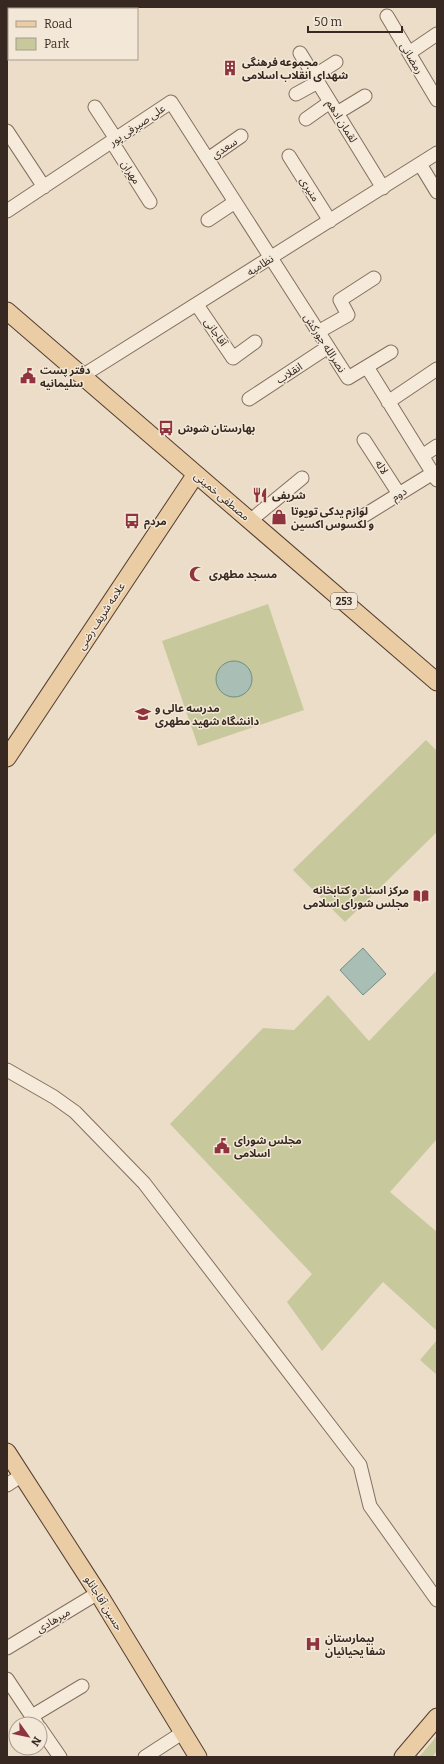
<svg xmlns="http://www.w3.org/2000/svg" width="444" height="1764" viewBox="0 0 444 1764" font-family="Bitter,'Noto Sans Arabic',serif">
<rect width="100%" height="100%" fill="#ebddc8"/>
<path fill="#c8c89d" d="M268,604L304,710L198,746L162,641Z
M426,740L437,751V832L345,922L293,870Z
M437,970V1139L390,1192L437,1232V1331L383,1282L322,1351L287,1302L312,1274L170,1124L263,1028L294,1030L328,995L369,1041Z
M437,1340V1375L420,1360Z
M437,1736V1751L432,1757H419Z"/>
<path fill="#a9bfb6" stroke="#708d83" d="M216 679a18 18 0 1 1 36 0a18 18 0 1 1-36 0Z
M363,948L386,974L363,995L340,970Z"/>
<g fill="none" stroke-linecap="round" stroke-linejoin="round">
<defs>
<path id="minor" d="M387,16L437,100
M300,53L383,188
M409,53L437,34
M314,76L336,62
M296,94L318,82
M95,107L116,139
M337,113L365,96
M306,119L330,102
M7,131L44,187
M112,142L150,202
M289,156L330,221
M208,159L241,136
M420,164L437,192
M7,211L171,102L348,378L391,352
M208,220L235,202
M197,305L233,358L255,342
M318,332L348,315L340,300L374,278
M367,367L437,480
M82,376L437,153
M249,399L328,347
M388,402L437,369
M364,440L399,494
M422,456L437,446
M365,515L433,473
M251,520L302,478
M7,1070L54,1097L75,1112L144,1183L360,1465L370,1506L437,1600
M7,1485L22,1475
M7,1648L98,1593
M7,1679L37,1724
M32,1716L82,1686
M40,1728L60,1757
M145,1757L182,1733"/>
<path id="major" d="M7,311L437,682
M7,758L196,474
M7,1452L98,1593L198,1757
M403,1757L437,1717"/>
</defs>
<use href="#minor" stroke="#856f5f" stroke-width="15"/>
<use href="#major" stroke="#543e32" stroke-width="19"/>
<use href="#minor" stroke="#f6ebdb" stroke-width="13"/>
<use href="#major" stroke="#eacda4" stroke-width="17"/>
</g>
<defs>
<symbol id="building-bare" viewBox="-9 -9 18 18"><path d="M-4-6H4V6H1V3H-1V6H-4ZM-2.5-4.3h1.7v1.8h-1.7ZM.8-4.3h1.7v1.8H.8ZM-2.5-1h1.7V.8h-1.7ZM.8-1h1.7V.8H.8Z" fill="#8f343e" stroke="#f3e8d7" stroke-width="2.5" paint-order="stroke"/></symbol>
<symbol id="civic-bare" viewBox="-9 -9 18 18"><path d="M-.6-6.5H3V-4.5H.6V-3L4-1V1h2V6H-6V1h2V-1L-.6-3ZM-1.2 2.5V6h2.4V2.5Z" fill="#8f343e" stroke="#f3e8d7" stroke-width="2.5" paint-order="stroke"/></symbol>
<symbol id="bus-bare" viewBox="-9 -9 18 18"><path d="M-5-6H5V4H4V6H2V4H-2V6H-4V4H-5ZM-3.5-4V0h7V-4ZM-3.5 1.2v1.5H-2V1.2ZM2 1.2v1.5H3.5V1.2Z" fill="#8f343e" stroke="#f3e8d7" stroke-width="2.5" paint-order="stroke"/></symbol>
<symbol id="restaurant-bare" viewBox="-9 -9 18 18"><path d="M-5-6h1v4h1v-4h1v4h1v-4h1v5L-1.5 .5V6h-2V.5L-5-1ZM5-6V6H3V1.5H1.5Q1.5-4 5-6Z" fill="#8f343e" stroke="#f3e8d7" stroke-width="2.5" paint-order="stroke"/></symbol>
<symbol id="shop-bare" viewBox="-9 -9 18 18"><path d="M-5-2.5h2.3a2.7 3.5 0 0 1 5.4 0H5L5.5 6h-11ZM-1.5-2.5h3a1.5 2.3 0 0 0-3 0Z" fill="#8f343e" stroke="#f3e8d7" stroke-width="2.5" paint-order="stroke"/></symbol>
<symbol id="mosque-bare" viewBox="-9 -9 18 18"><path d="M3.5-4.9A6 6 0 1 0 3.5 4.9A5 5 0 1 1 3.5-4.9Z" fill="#8f343e" stroke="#f3e8d7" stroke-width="2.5" paint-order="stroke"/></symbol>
<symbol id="school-bare" viewBox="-9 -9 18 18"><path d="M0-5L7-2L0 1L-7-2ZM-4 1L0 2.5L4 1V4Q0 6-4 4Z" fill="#8f343e" stroke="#f3e8d7" stroke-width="2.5" paint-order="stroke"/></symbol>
<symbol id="library-bare" viewBox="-9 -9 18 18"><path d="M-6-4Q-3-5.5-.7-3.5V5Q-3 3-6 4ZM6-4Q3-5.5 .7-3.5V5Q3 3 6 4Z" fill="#8f343e" stroke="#f3e8d7" stroke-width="2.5" paint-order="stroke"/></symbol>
<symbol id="hospital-bare" viewBox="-9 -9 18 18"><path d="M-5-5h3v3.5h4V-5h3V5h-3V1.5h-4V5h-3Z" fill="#8f343e" stroke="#f3e8d7" stroke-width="2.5" paint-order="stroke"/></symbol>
</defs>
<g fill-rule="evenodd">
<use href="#building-bare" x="219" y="57" width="22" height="22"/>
<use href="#civic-bare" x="17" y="365" width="22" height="22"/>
<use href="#bus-bare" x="155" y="417" width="22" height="22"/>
<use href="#restaurant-bare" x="249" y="484" width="22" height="22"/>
<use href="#shop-bare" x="268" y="506" width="22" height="22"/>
<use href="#bus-bare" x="121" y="510" width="22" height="22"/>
<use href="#mosque-bare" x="186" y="563" width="22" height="22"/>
<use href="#school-bare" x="132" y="703" width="22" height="22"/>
<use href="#library-bare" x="410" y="885" width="22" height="22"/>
<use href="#civic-bare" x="211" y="1135" width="22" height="22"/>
<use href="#hospital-bare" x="302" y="1633" width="22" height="22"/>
</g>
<g text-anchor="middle" stroke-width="3" stroke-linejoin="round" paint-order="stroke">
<rect fill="#f3e8d7" stroke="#6f6258" stroke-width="1" x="331" y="593" width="26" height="16" rx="3"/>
<g font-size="10" font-weight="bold" fill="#372921">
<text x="344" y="605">253</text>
</g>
<g font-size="11" fill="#372921" stroke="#f3e8d7">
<text transform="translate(412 58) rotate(59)" y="4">رمضانی</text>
<text transform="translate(342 121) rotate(58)" y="4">لقمان ادهم</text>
<text transform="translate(137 125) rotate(-34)" y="4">علی صیرفی پور</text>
<text transform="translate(224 148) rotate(-34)" y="4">سعدی</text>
<text transform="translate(131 172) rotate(57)" y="4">مهران</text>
<text transform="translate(310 189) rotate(58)" y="4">منیری</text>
<text transform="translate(260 265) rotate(-32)" y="4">نظامیه</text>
<text transform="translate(216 332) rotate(55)" y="4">آقاجانی</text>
<text transform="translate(325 343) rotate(57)" y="4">نصرالله جورکش</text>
<text transform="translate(289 373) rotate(-33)" y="4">انقلاب</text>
<text transform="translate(382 467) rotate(57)" y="4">لاله</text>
<text transform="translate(399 494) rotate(-32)" y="4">دوم</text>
<text transform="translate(222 496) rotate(40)" y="4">مصطفی خمینی</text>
<text transform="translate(101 616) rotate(-57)" y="4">علامه شریف رضی</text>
<text transform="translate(104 1603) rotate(58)" y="4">حسین آقاجانلو</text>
<text transform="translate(53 1620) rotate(-31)" y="4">میرهادی</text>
</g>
<g font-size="11" font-weight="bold" fill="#372921" stroke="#f3e8d7" text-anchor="start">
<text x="242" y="66">مجموعه فرهنگی<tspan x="242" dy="13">شهدای انقلاب اسلامی</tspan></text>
<text x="40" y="374">دفتر پست<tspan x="40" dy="13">سلیمانیه</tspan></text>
<text x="178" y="432">بهارستان شوش</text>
<text x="272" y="499">شریفی</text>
<text x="291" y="515">لوازم یدکی تویوتا<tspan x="291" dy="13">و لکسوس اکسین</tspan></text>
<text x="144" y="525">مردم</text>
<text x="209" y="578">مسجد مطهری</text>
<text x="155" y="712">مدرسه عالی و<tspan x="155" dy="13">دانشگاه شهید مطهری</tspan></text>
<text x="409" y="894" text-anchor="end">مرکز اسناد و کتابخانه<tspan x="409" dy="13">مجلس شورای اسلامی</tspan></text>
<text x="234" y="1144">مجلس شورای<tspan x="234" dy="13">اسلامی</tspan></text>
<text x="325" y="1642">بیمارستان<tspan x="325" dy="13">شفا یحیائیان</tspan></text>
</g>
</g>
<rect width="444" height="1764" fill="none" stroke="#372921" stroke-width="16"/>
<rect x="8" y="8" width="130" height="52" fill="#f3e8d7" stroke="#a89c8e"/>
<rect x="16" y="21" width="20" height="6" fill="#eacda4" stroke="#a89c8e"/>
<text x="44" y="28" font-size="12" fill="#372921">Road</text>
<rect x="16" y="38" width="20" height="12" fill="#c8c89d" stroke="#a89c8e"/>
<text x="44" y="48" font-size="12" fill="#372921">Park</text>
<g transform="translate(28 1736) rotate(123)"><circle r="19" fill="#f3e8d7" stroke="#a89c8e"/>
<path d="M0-3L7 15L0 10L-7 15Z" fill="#8f343e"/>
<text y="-6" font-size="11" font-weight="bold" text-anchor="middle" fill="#372921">N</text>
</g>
<path d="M308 26v6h94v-6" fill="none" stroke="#372921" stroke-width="2"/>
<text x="314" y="26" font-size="12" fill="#372921" stroke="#f3e8d7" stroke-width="3" paint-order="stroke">50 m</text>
</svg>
